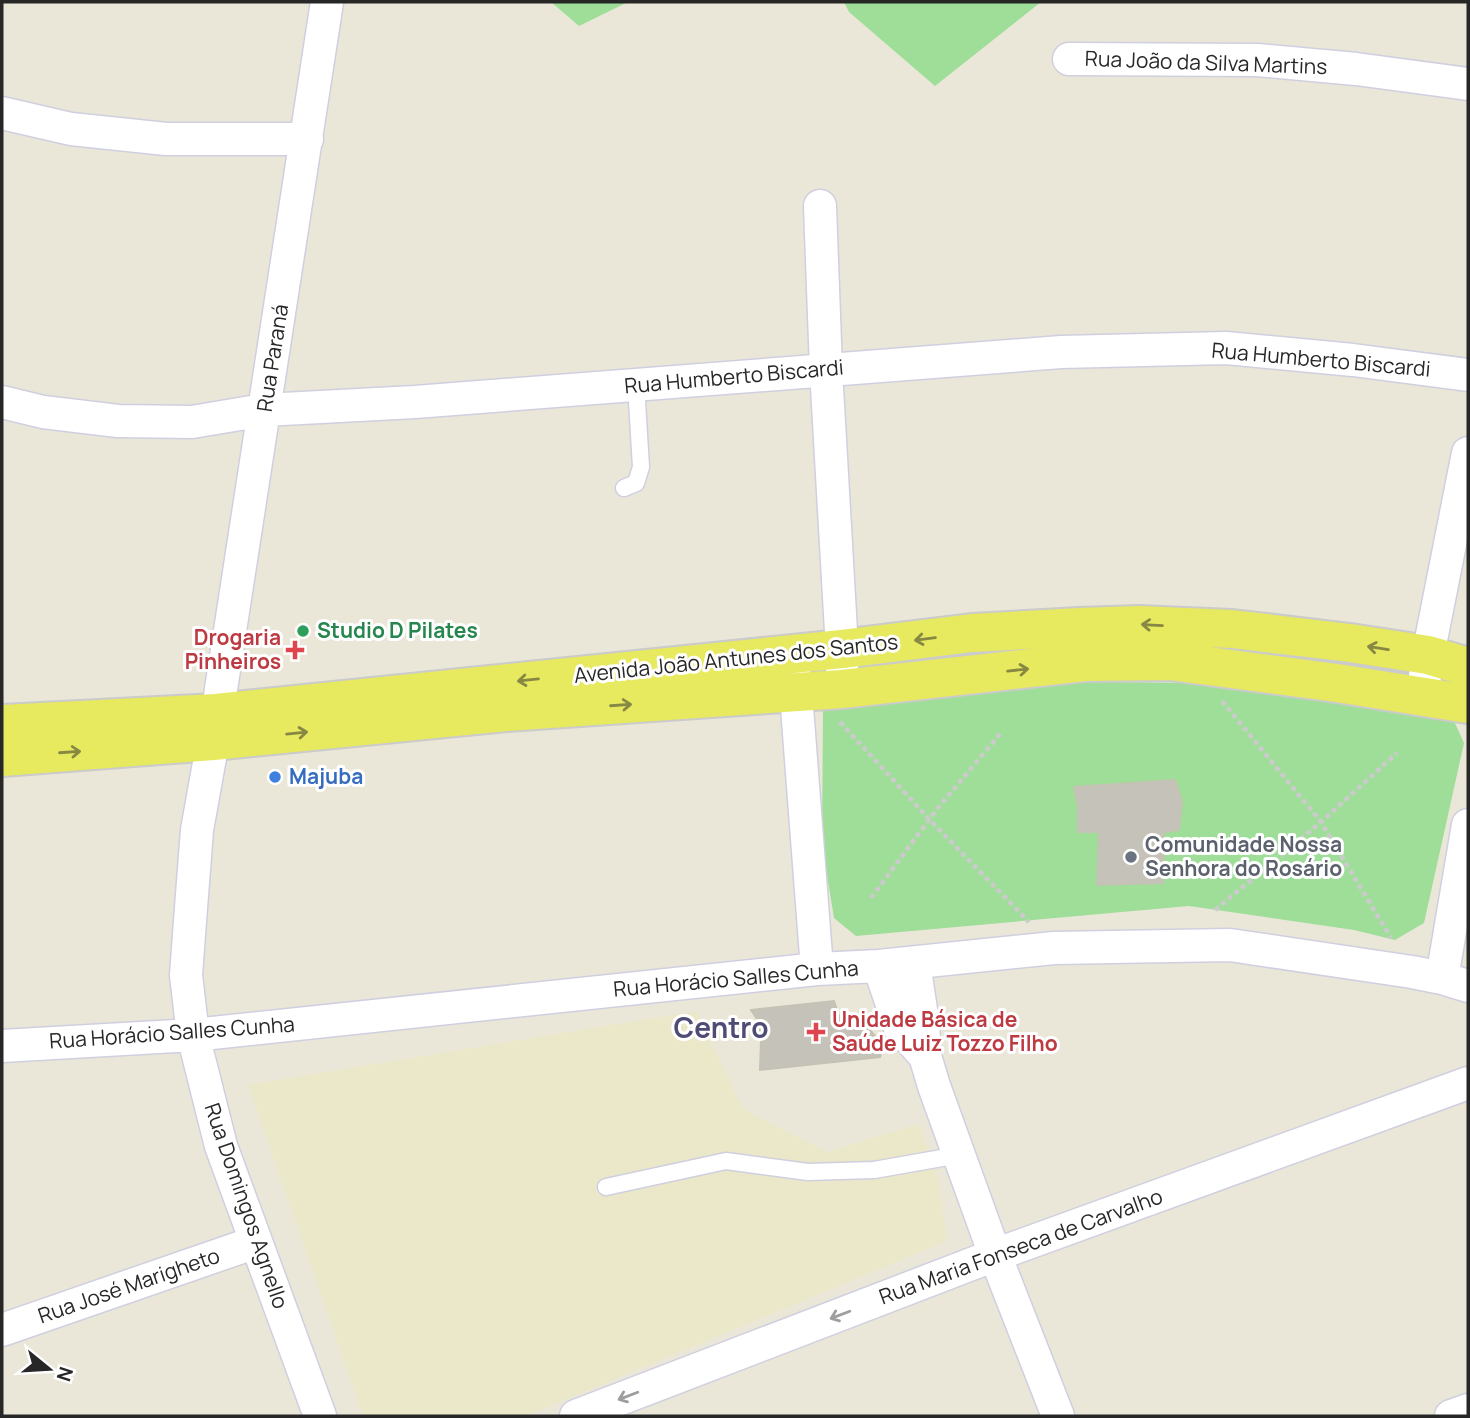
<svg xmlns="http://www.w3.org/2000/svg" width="1470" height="1418" viewBox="0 0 1470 1418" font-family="Manrope,sans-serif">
<rect width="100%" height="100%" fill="#eae7d9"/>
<path fill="#ebe8c9" d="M696,1011L743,1109L827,1152L919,1124L938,1177L947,1241L526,1416H363L248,1085Z"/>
<path fill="#9ede98" d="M551,2H628L579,26Z
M844,2H1041L935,86L849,12Z
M1032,681L1278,684L1450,712L1464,743L1424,923L1395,940L1354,930L1189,906L856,936L834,918L822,845L823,707Z"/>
<path fill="#c5c3b9" stroke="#c4c3b3" stroke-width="2" d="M1175,780L1182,801L1179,830L1164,832L1163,883L1097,885L1099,832H1078V807L1074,787Z
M834,1001L839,1016L861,1013L866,1025L883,1046L880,1057L760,1070L761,1040L759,1022L751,1010Z"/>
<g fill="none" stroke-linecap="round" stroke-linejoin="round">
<defs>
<path id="lane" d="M624,488L636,483L641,467L636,385
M606,1187L726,1161L808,1172L874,1170L959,1155"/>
<path id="street" d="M1069,59L1257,60L1356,69L1468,84
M2,113L71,129L166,139H307
M820,206L826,370L842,649V673
M2,402L43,412L118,421L192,422L264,410L415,402L1061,352L1226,348L1353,360L1468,375
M794,668L817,969
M1422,697L1428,655L1468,453
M914,963L923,1023L925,1056L934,1086L995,1255L1058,1416
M879,966L900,1028L925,1056
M1442,978L1468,825
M2,1046L193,1035L817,969L879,966L1054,948L1230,945L1412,972L1442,978L1468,986
M2,1330L256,1242
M320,1416L221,1146L193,1035L186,975L190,921L197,830L213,741L327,2
M576,1416L995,1255L1468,1083
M1451,1416L1468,1410"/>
<path id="primary" d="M2,724L216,713L842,649L972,633L1079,627L1139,625L1232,629L1350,643L1428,655L1468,667
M2,757L213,741L506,712L842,689L1085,662L1170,661L1337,683L1468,704"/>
</defs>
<use href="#lane" stroke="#d0cfe0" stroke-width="19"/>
<use href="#street" stroke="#d0cfe0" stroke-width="35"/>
<use href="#primary" stroke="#cbcbcb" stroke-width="42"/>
<path stroke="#cbcbcb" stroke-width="4.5" stroke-dasharray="5 3.5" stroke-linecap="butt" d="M1222,701L1321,822L1391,938
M840,722L929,819L1029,922
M871,898L937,809L1000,734
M1215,910L1321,822L1397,753"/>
<use href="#lane" stroke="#fff" stroke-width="16"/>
<use href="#street" stroke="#fff" stroke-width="32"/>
<use href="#primary" stroke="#e7e95f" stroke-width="38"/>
</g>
<defs><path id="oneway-shaft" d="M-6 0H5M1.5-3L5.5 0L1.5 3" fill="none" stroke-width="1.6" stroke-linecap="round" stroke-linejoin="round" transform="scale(1.75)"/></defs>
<g stroke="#878843">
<use href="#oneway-shaft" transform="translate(1152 625) rotate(-177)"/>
<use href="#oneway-shaft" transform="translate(925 639) rotate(173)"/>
<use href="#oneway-shaft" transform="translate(1378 648) rotate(-171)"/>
<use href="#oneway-shaft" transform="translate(1018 670) rotate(-6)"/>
<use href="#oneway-shaft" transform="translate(528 680) rotate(174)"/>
<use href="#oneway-shaft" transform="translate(621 705) rotate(-4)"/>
<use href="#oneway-shaft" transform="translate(297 733) rotate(-6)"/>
<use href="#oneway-shaft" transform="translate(70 752) rotate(-4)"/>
</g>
<g stroke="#9e9e9e">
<use href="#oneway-shaft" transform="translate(840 1315) rotate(159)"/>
<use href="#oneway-shaft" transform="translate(628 1396) rotate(159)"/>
</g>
<circle fill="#2e9e5b" stroke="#fff" stroke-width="2.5" cx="303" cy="631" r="7"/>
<g fill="#e0444e" stroke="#fff" stroke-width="2.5">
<path d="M291.5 639.5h7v7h7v7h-7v7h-7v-7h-7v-7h7z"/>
<path d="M812.5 1021.5h7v7h7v7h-7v7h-7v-7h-7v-7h7z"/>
</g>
<circle fill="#3f7fe0" stroke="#fff" stroke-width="2.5" cx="275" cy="777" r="7"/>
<circle fill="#6b7280" stroke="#fff" stroke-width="2.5" cx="1131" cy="857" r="7"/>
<g text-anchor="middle" stroke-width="6" stroke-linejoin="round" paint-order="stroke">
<g font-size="21" fill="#272727" stroke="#fff">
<text transform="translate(1206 63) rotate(2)" y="7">Rua João da Silva Martins</text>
<text transform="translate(273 358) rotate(-81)" y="7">Rua Paraná</text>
<text transform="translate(1321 360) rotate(5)" y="7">Rua Humberto Biscardi</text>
<text transform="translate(734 377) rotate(-5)" y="7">Rua Humberto Biscardi</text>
<text transform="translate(736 659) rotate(-6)" y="7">Avenida João Antunes dos Santos</text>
<text transform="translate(736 979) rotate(-5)" y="7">Rua Horácio Salles Cunha</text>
<text transform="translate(172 1033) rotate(-4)" y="7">Rua Horácio Salles Cunha</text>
<text transform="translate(246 1206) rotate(71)" y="7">Rua Domingos Agnello</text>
<text transform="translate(1021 1247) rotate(-20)" y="7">Rua Maria Fonseca de Carvalho</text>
<text transform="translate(129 1286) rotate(-19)" y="7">Rua José Marigheto</text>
</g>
<g font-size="21" font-weight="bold" fill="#27864d" stroke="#fff" text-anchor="start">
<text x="317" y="638">Studio D Pilates</text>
</g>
<g font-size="21" font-weight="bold" fill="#be3a42" stroke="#fff" text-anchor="end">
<text x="281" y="645">Drogaria<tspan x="281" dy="24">Pinheiros</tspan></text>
<text x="832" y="1027" text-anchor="start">Unidade Básica de<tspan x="832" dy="24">Saúde Luiz Tozzo Filho</tspan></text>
</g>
<g font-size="21" font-weight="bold" fill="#366cbe" stroke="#fff" text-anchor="start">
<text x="289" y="784">Majuba</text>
</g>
<g font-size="21" font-weight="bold" fill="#5b616d" stroke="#fff" text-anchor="start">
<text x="1145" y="852">Comunidade Nossa<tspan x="1145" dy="24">Senhora do Rosário</tspan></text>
</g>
<g font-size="28" font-weight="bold" fill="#4e4b75" stroke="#fff">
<text x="721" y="1038">Centro</text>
</g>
</g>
<rect width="1470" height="1418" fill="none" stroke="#272727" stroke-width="7"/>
<g transform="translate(49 1369) rotate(108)" stroke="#ffffff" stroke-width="5" paint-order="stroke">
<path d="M0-5L12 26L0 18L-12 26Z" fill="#272727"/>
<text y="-10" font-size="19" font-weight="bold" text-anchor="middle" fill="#272727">N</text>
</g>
</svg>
